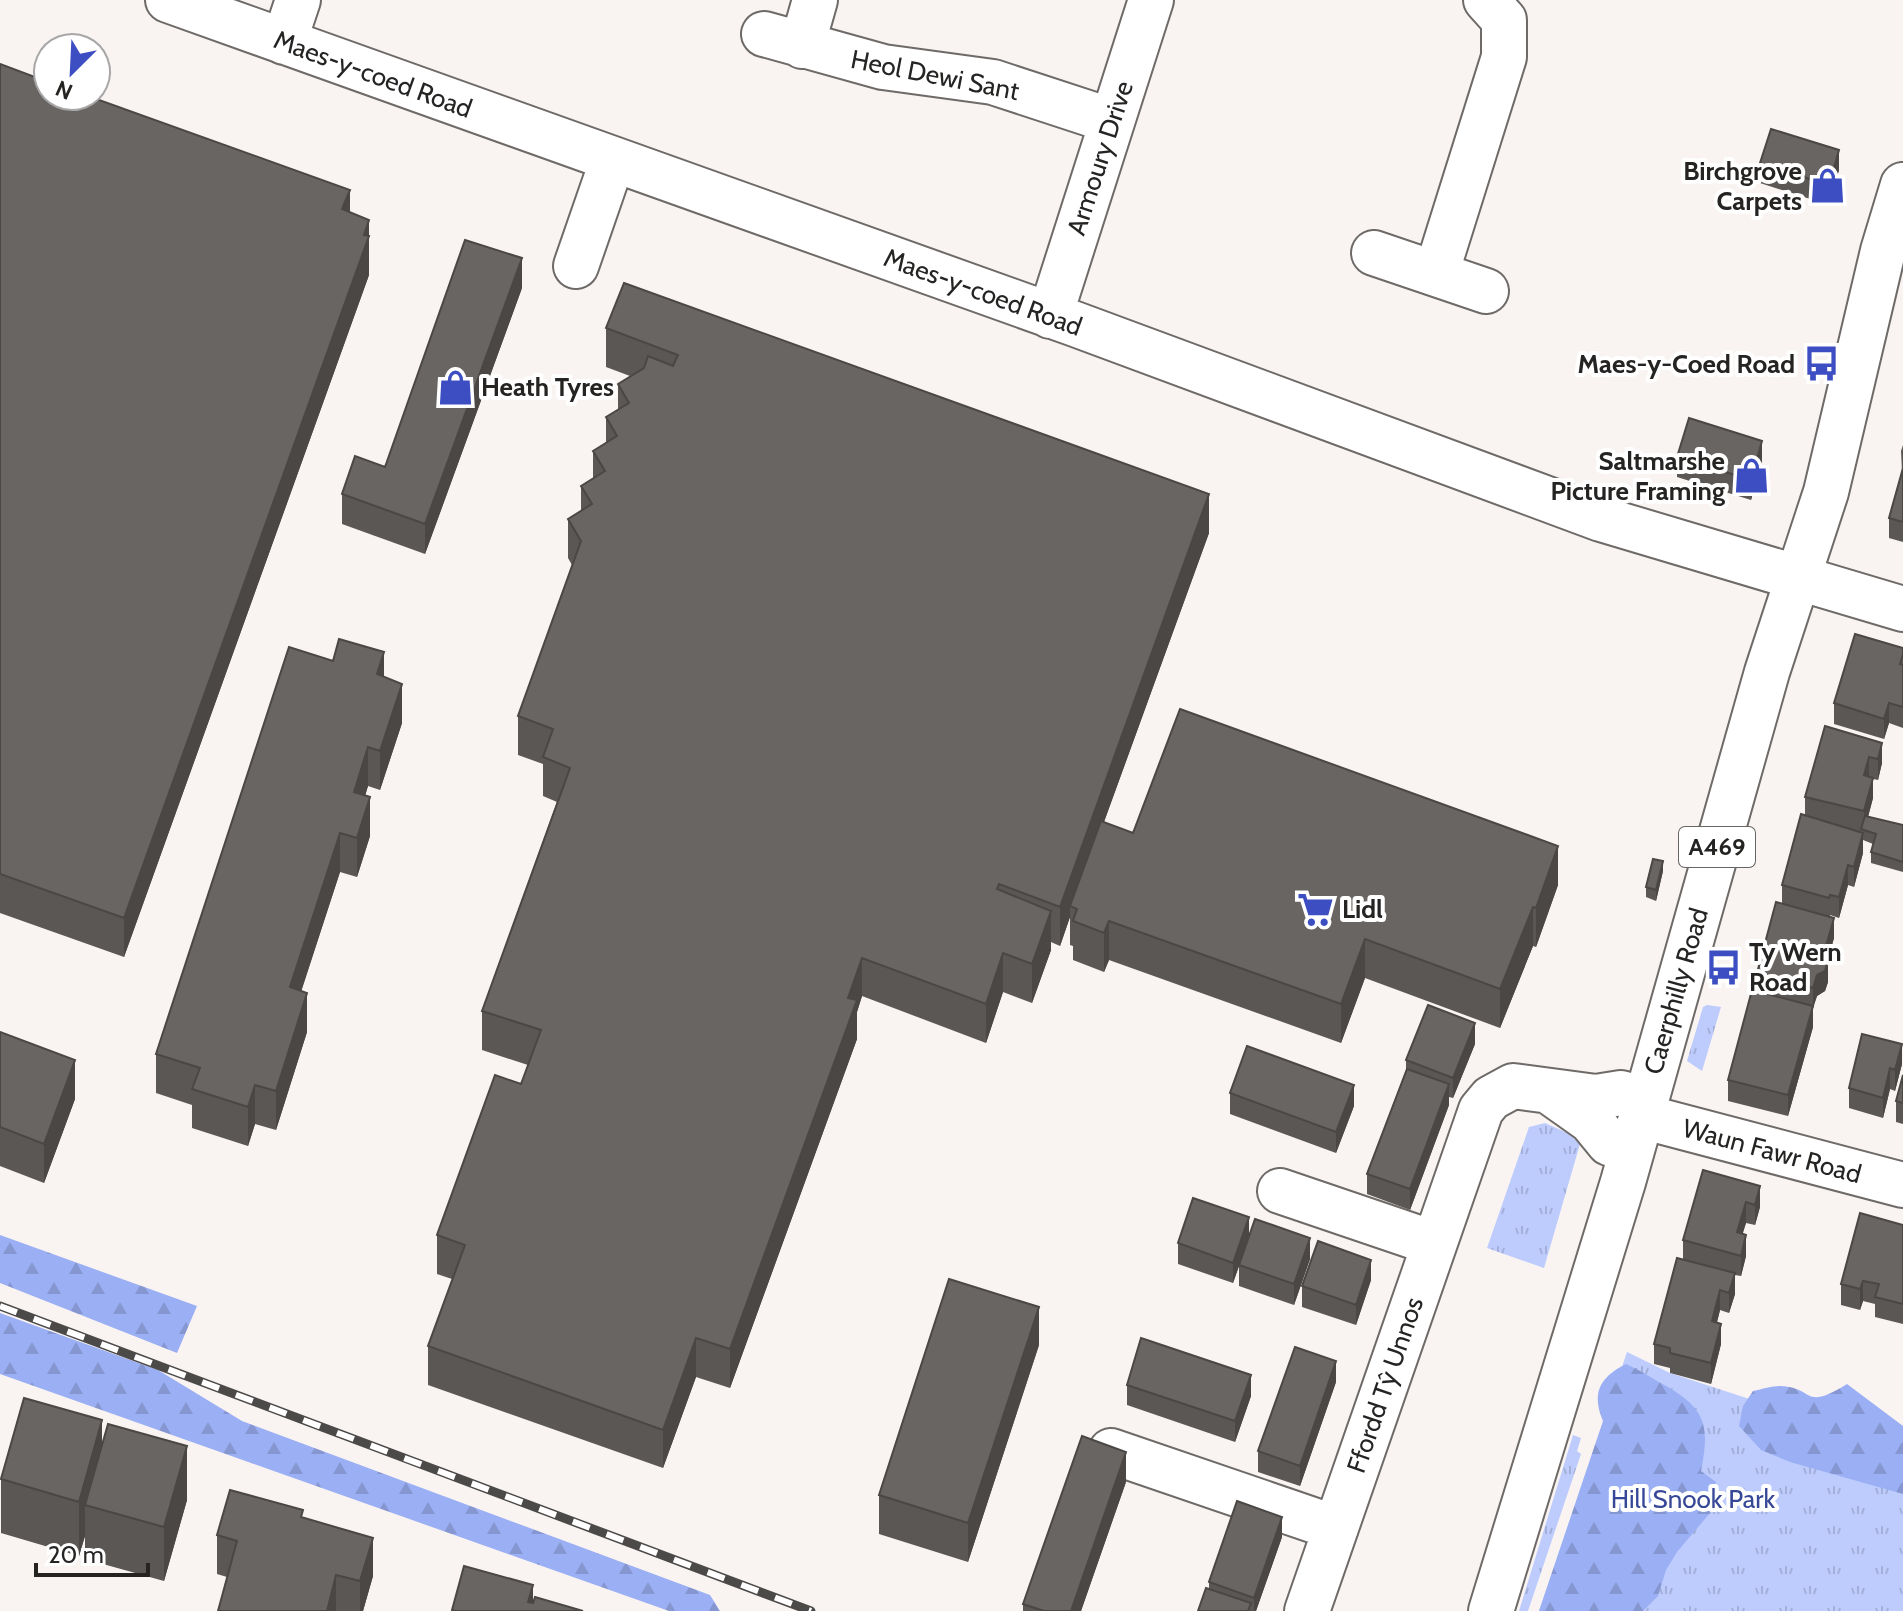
<svg xmlns="http://www.w3.org/2000/svg" width="1903" height="1611" viewBox="0 0 1903 1611" font-family="Cabin,sans-serif">
<defs>
<pattern id="grass-tufts" width="24" height="20" patternUnits="userSpaceOnUse" patternTransform="scale(2)"><rect width="24" height="20" fill="#bdccfd"/><path d="M3 7l-1-3M5 7V3M7 7l1-3M15 17l-1-3M17 17v-4M19 17l1-3" fill="none" stroke="#a2afd9"/></pattern>
<pattern id="forest-firs" width="22" height="20" patternUnits="userSpaceOnUse" patternTransform="scale(2)"><rect width="22" height="20" fill="#9baff4"/><path d="M5 1l3.5 6h-7zM16 11l3.5 6h-7z" fill="#8596d1"/></pattern>
</defs>
<rect width="100%" height="100%" fill="#f9f4f2"/>
<path fill="url(#grass-tufts)" d="M1707,1005L1721,1007L1702,1071L1687,1061L1703,1007Z
M1545,1123L1570,1134L1580,1144L1544,1268L1487,1248L1529,1127Z
M1627,1352L1670,1373L1903,1449V1611H1539Z
M1573,1435L1581,1438L1577,1451L1581,1454L1528,1611H1519Z"/>
<path fill="url(#forest-firs)" d="M0,1235L197,1306L177,1353L0,1283Z
M0,1313L158,1370L242,1421L710,1595L720,1611H669L0,1374Z
M1626,1364C1640,1370 1653,1379 1666,1386C1706,1409 1710,1426 1701,1471L1716,1482L1710,1513L1677,1552L1666,1570L1658,1596L1643,1611H1539L1603,1421C1591,1393 1600,1377 1626,1364Z
M1847,1384L1903,1426V1494L1790,1462L1761,1450L1739,1426L1743,1406L1753,1391C1762,1389 1772,1386 1780,1386C1815,1387 1802,1412 1847,1384Z"/>
<g fill="none" stroke-linecap="round" stroke-linejoin="round">
<defs>
<path id="minor" d="M168,0L1075,324L1601,519L1903,609
M764,34L883,67L993,82L1112,121
M284,42L298,0
M802,46L815,0
M1374,253L1486,291
M576,266L613,159
M1436,274L1504,57V20L1486,0
M1050,316L1151,0
M1550,1092L1591,1121L1609,1143L1631,1151
M1641,1116L1903,1185
M1280,1191L1433,1243
M1111,1451L1336,1528
M1307,1611L1481,1110L1491,1098L1513,1086L1596,1097L1621,1093L1645,1099"/>
<path id="major" d="M1491,1611L1623,1182L1767,672L1826,492L1883,251L1903,185"/>
</defs>
<use href="#minor" stroke="#6e6a68" stroke-width="48"/>
<use href="#major" stroke="#6e6a68" stroke-width="48"/>
<use href="#minor" stroke="#fff" stroke-width="44"/>
<use href="#major" stroke="#fff" stroke-width="44"/>
<defs>
<path id="rail" d="M0,1306L811,1611"/>
</defs>
<use href="#rail" stroke="#4b4a49" stroke-width="9"/>
<use href="#rail" stroke="#fff" stroke-width="6" stroke-dasharray="18" stroke-linecap="butt"/>
</g>
<path fill="#5a5755" d="M0,64L369,220V275L124,957L0,913Z
M1760,163L1839,170L1829,205L1760,183Z
M522,288L425,554L342,524V494L385,467Z
M606,328L1209,533L1104,822L1133,833L1558,885L1536,947L1533,946L1500,1028L1365,978L1341,1043L1109,960L1104,972L1073,960V946L1070,945V917L1060,946L1051,942V950L1032,1003L1003,992L986,1043L862,996L857,1012V1039L730,1388L696,1377L663,1468L428,1385V1346L452,1279L437,1274V1235L521,1084L528,1065L482,1050V1011L557,802L543,796V764L518,755V716L572,565L568,558V519L581,511V486L593,478V451L606,443V417L618,410V384L630,376L606,367Z
M1903,445V542L1889,538V518L1902,472L1901,451Z
M1677,457L1762,461L1751,500L1677,477Z
M1903,648V728L1889,723L1884,739L1834,724V703Z
M384,677L402,723L380,790L368,786L365,796L370,836L357,877L340,872L301,991L307,1032L276,1130L255,1124L248,1146L192,1128V1105L156,1093V1054Z
M1882,743V763L1878,780L1873,779V798L1868,817L1903,825V872L1871,863V852L1873,844L1863,840V853L1854,887L1848,885L1839,918L1830,915L1834,938L1827,961L1828,982L1825,991L1817,996L1813,1008V1027L1788,1116L1728,1101V1080L1757,991V973L1782,904V885L1805,815V797Z
M1663,871L1656,901L1646,897V887Z
M0,1032L75,1099L44,1183L0,1166Z
M1475,1044L1453,1098L1449,1097V1105L1410,1210L1367,1194V1174L1406,1070V1060Z
M1902,1064L1895,1091L1890,1089L1883,1118L1849,1108V1088Z
M1903,1075V1124L1896,1122V1101Z
M1230,1093L1354,1106L1336,1153L1230,1114Z
M1703,1170L1760,1207L1755,1225L1746,1223L1742,1234L1746,1256L1741,1276L1735,1275V1294L1729,1313L1720,1310L1717,1322L1721,1344L1711,1384L1670,1373V1368L1654,1364V1344L1683,1259V1240Z
M1903,1225V1324L1875,1317V1304L1863,1301L1860,1310L1841,1305V1284Z
M1249,1238L1310,1259L1294,1305L1239,1286V1266L1233,1283L1178,1264V1243Z
M1371,1280L1356,1325L1302,1307V1286Z
M1039,1345L968,1562L879,1534V1495Z
M1336,1382L1300,1486L1258,1472V1451Z
M1127,1385L1251,1396L1235,1442L1127,1405Z
M102,1444L187,1500L164,1581L85,1559V1536L79,1556L1,1533V1479Z
M1126,1482L1081,1611H1023V1604Z
M303,1518L373,1576L363,1611H218L227,1577L217,1574V1535Z
M1282,1537L1256,1611H1198L1209,1589V1582Z"/>
<path fill="#4a4745" d="M1839,150V170L1829,205V185Z
M350,190V229L342,209Z
M369,220V275L124,957V918Z
M522,258V288L425,554V524Z
M1762,441V461L1751,500V480Z
M1209,494V533L1073,907L1070,906V917L1060,946V907Z
M384,652V691L377,674Z
M402,684V723L380,790V751Z
M1889,703V723L1884,739V719Z
M1882,743V763L1878,780V759Z
M368,747V786L354,831V792Z
M1869,757V778L1864,775Z
M1873,778V798L1864,832V811Z
M370,797V836L357,877V838Z
M340,833V872L290,1026V987Z
M1863,833V853L1854,887V867Z
M1558,846V885L1536,947V908Z
M1663,861V871L1656,901V890Z
M1848,865V885L1839,918V897Z
M1533,907V946L1500,1028V989Z
M1051,911V950L1032,1003V964Z
M1834,918V938L1825,971L1828,961V982L1825,991L1817,996L1813,1008V1027L1788,1116V1095L1813,1007V988Z
M1109,921V960L1104,972V933Z
M1365,939V978L1341,1043V1004Z
M1003,953V992L986,1043V1004Z
M862,958V996L857,1012V1039L730,1388V1349Z
M307,993V1032L276,1130V1091Z
M1475,1023V1044L1453,1098V1078Z
M1902,1044V1064L1895,1091V1070Z
M75,1060V1099L44,1183V1144Z
M1890,1068V1089L1883,1118V1098Z
M1449,1084V1105L1410,1210V1189Z
M255,1085V1124L248,1146V1107Z
M1354,1085V1106L1336,1153V1132Z
M1760,1186V1207L1755,1225V1205Z
M1746,1202V1223L1737,1253V1232Z
M1249,1217V1238L1233,1283V1263Z
M1746,1235V1256L1741,1276V1256Z
M1310,1238V1259L1294,1305V1284Z
M1371,1260V1280L1356,1325V1305Z
M1735,1273V1294L1729,1313V1293Z
M1863,1281V1301L1860,1310V1289Z
M1720,1290V1310L1712,1342V1321Z
M1039,1307V1345L968,1562V1523Z
M1721,1324V1344L1711,1384V1363Z
M696,1338V1377L663,1468V1430Z
M1336,1361V1382L1300,1486V1466Z
M1251,1375V1396L1235,1442V1421Z
M102,1420V1475L85,1505V1536L79,1556V1502Z
M187,1446V1500L164,1581V1527Z
M1126,1452V1482L1081,1611H1071Z
M1282,1517V1537L1256,1611H1254V1598Z
M373,1538V1576L363,1611H360V1581Z
M336,1575V1611H327Z
M533,1585V1611L528,1602Z"/>
<path fill="#696563" stroke="#4a4745" stroke-width="2" d="M0,64L48,82V96H88L350,190L342,209L369,220L364,235L369,236L124,918L0,874Z
M1771,129L1839,150L1829,185L1760,163Z
M465,240L522,258L425,524L342,494L355,456L385,467Z
M624,283L1209,494L1060,907L999,884L997,889L1051,911L1032,964L1003,953L986,1004L862,958L848,998L857,1000L730,1349L696,1338L663,1430L428,1346L465,1245L437,1235L495,1075L521,1084L541,1030L482,1011L570,768L543,757L553,729L518,716L581,541L568,519L592,504L581,486L605,471L593,451L617,436L606,417L629,403L618,384L644,368L648,356L673,366L678,355L606,328Z
M1689,418L1762,441L1751,480L1677,457Z
M1903,468V522L1889,518Z
M1855,634L1903,648V654L1900,664L1903,665V707L1889,703L1884,719L1834,703Z
M339,639L384,652L377,674L402,684L380,751L368,747L354,792L370,797L357,838L340,833L290,987L307,993L276,1091L255,1085L248,1107L192,1089L200,1068L156,1054L289,647L333,661Z
M1180,709L1558,846L1536,908L1533,907L1500,989L1365,939L1341,1004L1109,921L1104,933L1073,921L1077,909L1070,906L1101,821L1133,833Z
M1825,726L1882,743L1878,759L1869,757L1864,775L1873,778L1864,811L1805,797Z
M1801,814L1863,833L1854,867L1848,865L1839,897L1830,895L1829,898L1782,885Z
M1865,816L1903,825V862L1871,852L1876,834L1861,829Z
M1653,859L1663,861L1656,890L1646,887Z
M1776,902L1834,918L1824,953L1828,961L1825,971L1817,975L1813,988L1757,973Z
M1752,990L1813,1006L1788,1095L1728,1080Z
M1428,1005L1475,1023L1453,1078L1406,1060Z
M0,1032L75,1060L44,1144L0,1127Z
M1862,1034L1902,1044L1895,1070L1890,1068L1883,1098L1849,1088Z
M1247,1046L1354,1085L1336,1132L1230,1093Z
M1407,1069L1449,1084L1410,1189L1367,1174Z
M1903,1075V1103L1896,1101Z
M1703,1170L1760,1186L1755,1205L1746,1202L1737,1232L1746,1235L1741,1256L1683,1240Z
M1193,1198L1249,1217L1233,1263L1178,1243Z
M1860,1213L1903,1225V1304L1875,1297L1879,1284L1863,1281L1860,1289L1841,1284Z
M1255,1219L1310,1238L1294,1284L1239,1265Z
M1318,1241L1371,1260L1356,1305L1302,1286Z
M1677,1258L1735,1273L1729,1293L1720,1290L1712,1321L1721,1324L1711,1363L1670,1353V1348L1654,1344Z
M949,1279L1039,1307L968,1523L879,1495Z
M1141,1338L1251,1375L1235,1421L1127,1385Z
M1295,1347L1336,1361L1300,1466L1258,1451Z
M24,1398L102,1420L79,1502L1,1479Z
M108,1424L187,1446L164,1527L85,1505Z
M1082,1436L1126,1452L1071,1611H1044L1023,1604Z
M230,1490L303,1510L301,1517L373,1538L360,1581L336,1575L327,1611H218L237,1541L217,1535Z
M1237,1501L1282,1517L1254,1598L1209,1582Z
M464,1566L533,1585L528,1602L533,1603L535,1597L583,1611H456L452,1610Z
M1206,1588L1251,1603L1248,1611H1198Z"/>
<defs>
<symbol id="shop-bare" viewBox="-9 -9 18 18"><path d="M-5-2.5h2.3a2.7 3.5 0 0 1 5.4 0H5L5.5 6h-11ZM-1.5-2.5h3a1.5 2.3 0 0 0-3 0Z" fill="#3c4ec1" stroke="#fff" stroke-width="2.5" paint-order="stroke"/></symbol>
<symbol id="bus-bare" viewBox="-9 -9 18 18"><path d="M-5-6H5V4H4V6H2V4H-2V6H-4V4H-5ZM-3.5-4V0h7V-4ZM-3.5 1.2v1.5H-2V1.2ZM2 1.2v1.5H3.5V1.2Z" fill="#3c4ec1" stroke="#fff" stroke-width="2.5" paint-order="stroke"/></symbol>
<symbol id="supermarket-bare" viewBox="-9 -9 18 18"><path d="M-6-5.5h2.5l.6 2H6L4.5 2H-2.5L-4.4-4H-6ZM-1.5 3.2a1.3 1.3 0 1 0 .1 0ZM3 3.2a1.3 1.3 0 1 0 .1 0Z" fill="#3c4ec1" stroke="#fff" stroke-width="2.5" paint-order="stroke"/></symbol>
</defs>
<g fill-rule="evenodd">
<use href="#shop-bare" x="1802" y="160" width="51" height="51"/>
<use href="#bus-bare" x="1796" y="338" width="51" height="51"/>
<use href="#shop-bare" x="430" y="362" width="51" height="51"/>
<use href="#shop-bare" x="1726" y="450" width="51" height="51"/>
<use href="#supermarket-bare" x="1290" y="884" width="51" height="51"/>
<use href="#bus-bare" x="1698" y="942" width="51" height="51"/>
</g>
<g text-anchor="middle" stroke-width="8" stroke-linejoin="round" paint-order="stroke">
<rect fill="#fff" stroke="#666665" stroke-width="2" x="1679" y="827" width="76" height="40" rx="6"/>
<g font-size="24" font-weight="bold" fill="#252423">
<text x="1717" y="855">A469</text>
</g>
<g font-size="26" fill="#252423" stroke="#fff">
<text transform="translate(373 74) rotate(20)" y="9">Maes-y-coed Road</text>
<text transform="translate(935 75) rotate(11)" y="9">Heol Dewi Sant</text>
<text transform="translate(1100 158) rotate(-72)" y="9">Armoury Drive</text>
<text transform="translate(983 292) rotate(20)" y="9">Maes-y-coed Road</text>
<text transform="translate(1676 991) rotate(-74)" y="9">Caerphilly Road</text>
<text transform="translate(1772 1151) rotate(15)" y="9">Waun Fawr Road</text>
<text transform="translate(1385 1385) rotate(-71)" y="9">Ffordd Tŷ Unnos</text>
</g>
<g font-size="26" font-weight="bold" fill="#252423" stroke="#fff" text-anchor="end">
<text x="1802" y="180">Birchgrove<tspan x="1802" dy="30">Carpets</tspan></text>
<text x="1795" y="373">Maes-y-Coed Road</text>
<text x="481" y="396" text-anchor="start">Heath Tyres</text>
<text x="1725" y="470">Saltmarshe<tspan x="1725" dy="30">Picture Framing</tspan></text>
<text x="1342" y="918" text-anchor="start">Lidl</text>
<text x="1749" y="961" text-anchor="start">Ty Wern<tspan x="1749" dy="30">Road</tspan></text>
</g>
<g font-size="26" fill="#374797" stroke="#fff">
<text x="1693" y="1508">Hill Snook Park</text>
</g>
</g>
<g transform="translate(72 72) rotate(204)"><circle r="38" fill="#ffffff" stroke="#a8a7a7" stroke-width="2"/>
<path d="M0-6L14 30L0 20L-14 30Z" fill="#3c4ec1"/>
<text y="-12" font-size="22" font-weight="bold" text-anchor="middle" fill="#252423">N</text>
</g>
<path d="M36 1563v12h112v-12" fill="none" stroke="#252423" stroke-width="4"/>
<text x="48" y="1563" font-size="24" fill="#252423" stroke="#ffffff" stroke-width="6" paint-order="stroke">20 m</text>
</svg>
